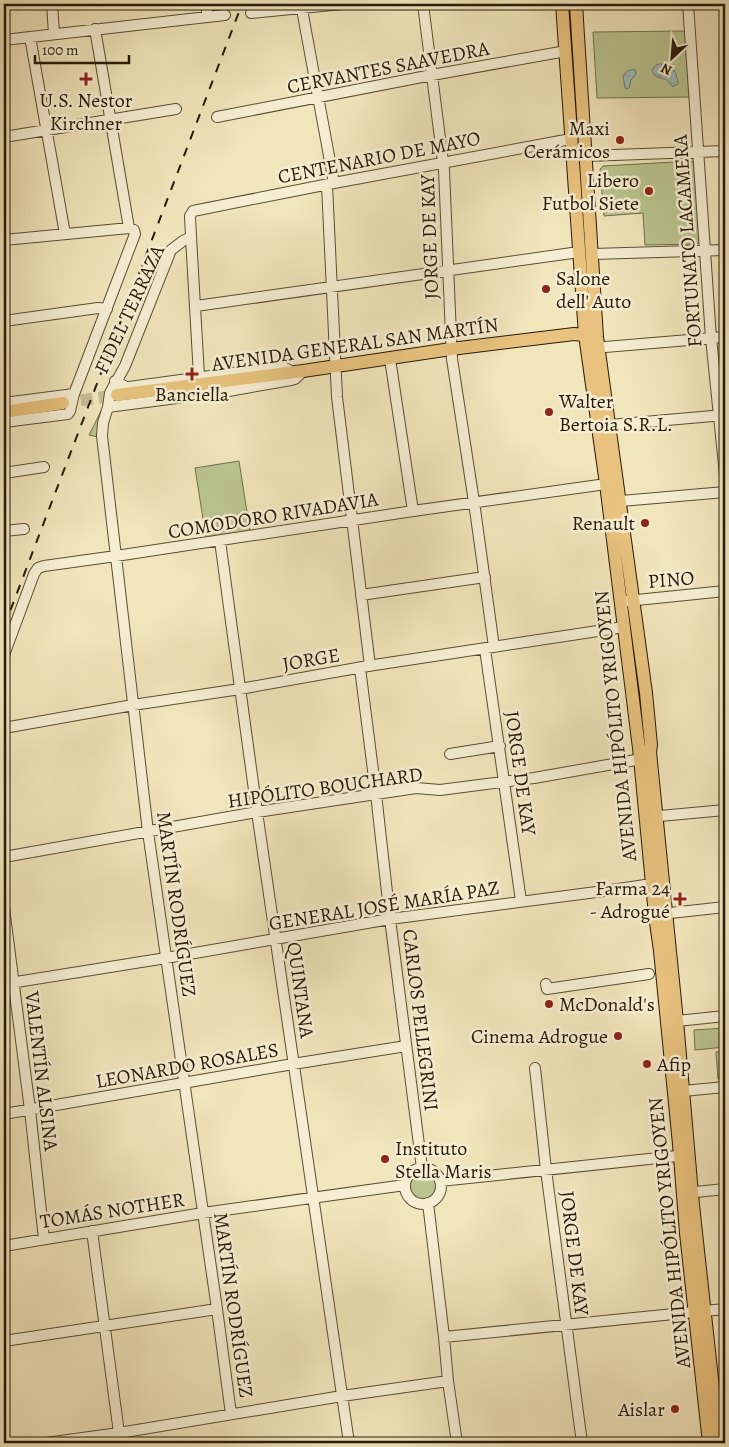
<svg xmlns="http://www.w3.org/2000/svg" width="729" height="1447" viewBox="0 0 729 1447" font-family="Alegreya,serif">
<defs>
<pattern id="water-ripples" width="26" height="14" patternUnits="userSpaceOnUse" patternTransform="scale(1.25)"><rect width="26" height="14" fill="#9ebdba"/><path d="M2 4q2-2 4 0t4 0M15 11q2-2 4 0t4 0" fill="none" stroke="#88a29e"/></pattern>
</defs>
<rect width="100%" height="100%" fill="#f1e5bb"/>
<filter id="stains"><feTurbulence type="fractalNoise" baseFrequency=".004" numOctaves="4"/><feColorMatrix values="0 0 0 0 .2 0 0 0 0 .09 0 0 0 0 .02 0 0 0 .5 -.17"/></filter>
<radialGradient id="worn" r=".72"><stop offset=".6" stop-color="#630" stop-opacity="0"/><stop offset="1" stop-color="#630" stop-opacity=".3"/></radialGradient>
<path fill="#bac590" stroke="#71704c" d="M685,31L690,97L597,98L593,32Z
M692,161L695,165L699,241L697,244L645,245L643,213L604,216L600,169L603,166Z
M102,409L98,437L89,435Z
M239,461L250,531L206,538L195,468Z
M725,1028V1047L695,1050L694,1030Z
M725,1051V1079H718L716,1052Z
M407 1187a15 15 0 1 1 30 0a15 15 0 1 1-30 0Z"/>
<path fill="url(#water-ripples)" stroke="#6f7c73" d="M659,64C671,63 678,73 678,84L673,87L667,80C660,76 655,80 652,70L656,65Z
M635,69L636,74L631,80L629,88L627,89L625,88L623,76L627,71Z"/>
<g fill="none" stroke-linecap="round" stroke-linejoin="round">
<path stroke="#c9bc97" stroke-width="12" stroke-dasharray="12 6" stroke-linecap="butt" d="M63,403L117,395"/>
<defs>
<path id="minor" d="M52,4L54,34
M207,4V16
M301,4L334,183
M423,4L444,170L452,359L474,502L494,647
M688,4L711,338L725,475
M251,13L342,4
M95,29L129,228
M30,37L65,234
M4,40L225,15
M217,117L432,75L566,51
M4,137L176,109
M586,156L725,151
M327,185L337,397L370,666
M191,237L183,241L171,250L125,366L110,393L108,407L103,423L102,436L148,832L217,1309L231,1414
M4,240L129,228L134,230L135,234L74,394L70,411L68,414L4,422
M593,254L725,250
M196,306L579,252
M4,321L98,308L107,309
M593,348L725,337
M390,359L413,511
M199,376L191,237L190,216L193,211L334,183L571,139
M115,381L126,387H129L276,367L285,368L293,372
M4,403L74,394
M108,407L223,392L291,380L295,379L303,371
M610,425L724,415
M4,473L44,467
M621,501L725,492
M4,531L24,529
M220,541L257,812L349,1443
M361,595L485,577
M627,601L725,591
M485,649L521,901
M4,655L34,574L38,568L44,566L116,556L413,511L606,484
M360,668L376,794L390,919L422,1168
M4,728L133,705L240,689L368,666L624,627
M450,754L500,746
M649,817L725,810
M4,857L257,812L376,794L416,788L440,790L534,778L647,758
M4,908L30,1110L44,1239
M661,914L725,907
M4,984L166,958L390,919L604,891L652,884
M546,984L547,989L649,974
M677,1021L725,1016
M535,1068L546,1170L582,1443
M683,1091L725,1087
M4,1114L293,1064L406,1046
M405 1186a18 18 0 1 1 36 0a18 18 0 1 1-36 0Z
M440,1181L687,1155
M686,1193L725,1189
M428,1203L444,1337L448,1381L457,1443
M92,1231L119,1433
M4,1246L203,1213L405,1185
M704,1311L725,1309
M444,1337L694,1312
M4,1341L217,1309
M46,1443L119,1433L342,1396L448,1381"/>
<path id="major" d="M562,4L585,335L606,484L639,748L655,915L660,951L679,1144L686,1233L709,1443
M576,4L597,337L646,693L651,745L650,752L677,1021L693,1205L719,1443
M117,395L303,371L451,349L574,334L593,336
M4,412L63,403"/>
</defs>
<use href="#minor" stroke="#5a4d35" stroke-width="12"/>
<use href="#major" stroke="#281a08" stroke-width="14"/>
<use href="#minor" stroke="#f6eed3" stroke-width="10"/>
<use href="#major" stroke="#e8c27e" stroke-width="12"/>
<path stroke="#281a08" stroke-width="2" stroke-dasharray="9 9" stroke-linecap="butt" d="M4,627L242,4"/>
</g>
<g fill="#8f2418" stroke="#f6eed3" stroke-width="2">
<path d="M83.5 71.5h5v5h5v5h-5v5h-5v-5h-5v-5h5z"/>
<circle cx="620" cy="140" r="5"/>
<circle cx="649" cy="191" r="5"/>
<circle cx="546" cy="289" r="5"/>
<path d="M189.5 366.5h5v5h5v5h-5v5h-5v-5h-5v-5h5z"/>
<circle cx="549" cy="412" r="5"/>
<circle cx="645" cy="523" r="5"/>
<path d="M677.5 891.5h5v5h5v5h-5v5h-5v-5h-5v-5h5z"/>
<circle cx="549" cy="1004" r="5"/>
<circle cx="618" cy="1036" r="5"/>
<circle cx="647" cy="1064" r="5"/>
<circle cx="385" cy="1159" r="5"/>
<circle cx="675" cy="1409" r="5"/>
</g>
<g text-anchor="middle" stroke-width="5" stroke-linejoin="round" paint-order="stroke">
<g font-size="20" fill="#281a08" stroke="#f6eed3">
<text transform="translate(388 67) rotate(-11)" y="7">CERVANTES SAAVEDRA</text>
<text transform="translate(379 157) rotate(-11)" y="7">CENTENARIO DE MAYO</text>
<text transform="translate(429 237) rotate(-92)" y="7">JORGE DE KAY</text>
<text transform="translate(687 241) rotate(-94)" y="7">FORTUNATO LACAMERA</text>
<text transform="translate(129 309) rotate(-65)" y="7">FIDEL TERRAZA</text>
<text transform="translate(355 344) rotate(-8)" y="7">AVENIDA GENERAL SAN MARTÍN</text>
<text transform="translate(273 515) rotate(-9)" y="7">COMODORO RIVADAVIA</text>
<text transform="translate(671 579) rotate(-5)" y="7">PINO</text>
<text transform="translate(311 659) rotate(-10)" y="7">JORGE</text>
<text transform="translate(615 726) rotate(-96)" y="7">AVENIDA HIPÓLITO YRIGOYEN</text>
<text transform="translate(521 773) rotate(82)" y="7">JORGE DE KAY</text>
<text transform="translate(325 787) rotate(-8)" y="7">HIPÓLITO BOUCHARD</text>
<text transform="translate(177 904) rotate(82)" y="7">MARTÍN RODRÍGUEZ</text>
<text transform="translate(384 905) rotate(-9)" y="7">GENERAL JOSÉ MARÍA PAZ</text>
<text transform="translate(301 990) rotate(82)" y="7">QUINTANA</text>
<text transform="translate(421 1020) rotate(83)" y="7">CARLOS PELLEGRINI</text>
<text transform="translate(187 1065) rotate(-10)" y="7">LEONARDO ROSALES</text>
<text transform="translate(42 1071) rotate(83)" y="7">VALENTÍN ALSINA</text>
<text transform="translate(112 1210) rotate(-9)" y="7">TOMÁS NOTHER</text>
<text transform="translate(669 1233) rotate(-96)" y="7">AVENIDA HIPÓLITO YRIGOYEN</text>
<text transform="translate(575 1253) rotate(83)" y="7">JORGE DE KAY</text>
<text transform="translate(234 1305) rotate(82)" y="7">MARTÍN RODRÍGUEZ</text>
</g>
<g font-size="20" fill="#281a08" stroke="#f6eed3" text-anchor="end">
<text x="86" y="107" text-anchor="middle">U.S. Nestor<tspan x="86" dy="23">Kirchner</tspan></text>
<text x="610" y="135">Maxi<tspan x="610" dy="23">Cerámicos</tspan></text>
<text x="639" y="187">Libero<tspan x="639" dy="23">Futbol Siete</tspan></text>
<text x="556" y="285" text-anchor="start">Salone<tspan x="556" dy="23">dell' Auto</tspan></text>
<text x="192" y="401" text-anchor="middle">Banciella</text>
<text x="559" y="408" text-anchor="start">Walter<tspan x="559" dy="23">Bertoia S.R.L.</tspan></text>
<text x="635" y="530">Renault</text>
<text x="670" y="895">Farma 24<tspan x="670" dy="23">- Adrogué</tspan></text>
<text x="559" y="1011" text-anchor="start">McDonald's</text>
<text x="608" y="1043">Cinema Adrogue</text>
<text x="657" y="1071" text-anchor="start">Afip</text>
<text x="395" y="1155" text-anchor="start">Instituto<tspan x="395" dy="23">Stella Maris</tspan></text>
<text x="665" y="1416">Aislar</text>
</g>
</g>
<rect width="729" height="1447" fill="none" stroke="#f1e5bb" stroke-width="20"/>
<rect x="5" y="5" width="719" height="1437" fill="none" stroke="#281a08" stroke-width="2.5"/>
<rect x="10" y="10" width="709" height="1427" fill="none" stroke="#281a08"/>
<g transform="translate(672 58) rotate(206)" stroke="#f6eed3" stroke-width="4" paint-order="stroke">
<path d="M0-4L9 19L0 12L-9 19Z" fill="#281a08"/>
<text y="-8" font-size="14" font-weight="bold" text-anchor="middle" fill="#281a08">N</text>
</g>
<path d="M35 55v8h94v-8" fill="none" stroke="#281a08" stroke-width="2.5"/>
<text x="42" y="55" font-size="15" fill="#281a08" stroke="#f6eed3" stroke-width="4" paint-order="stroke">100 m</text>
<rect width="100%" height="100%" filter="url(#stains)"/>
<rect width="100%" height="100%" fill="url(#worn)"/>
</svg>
